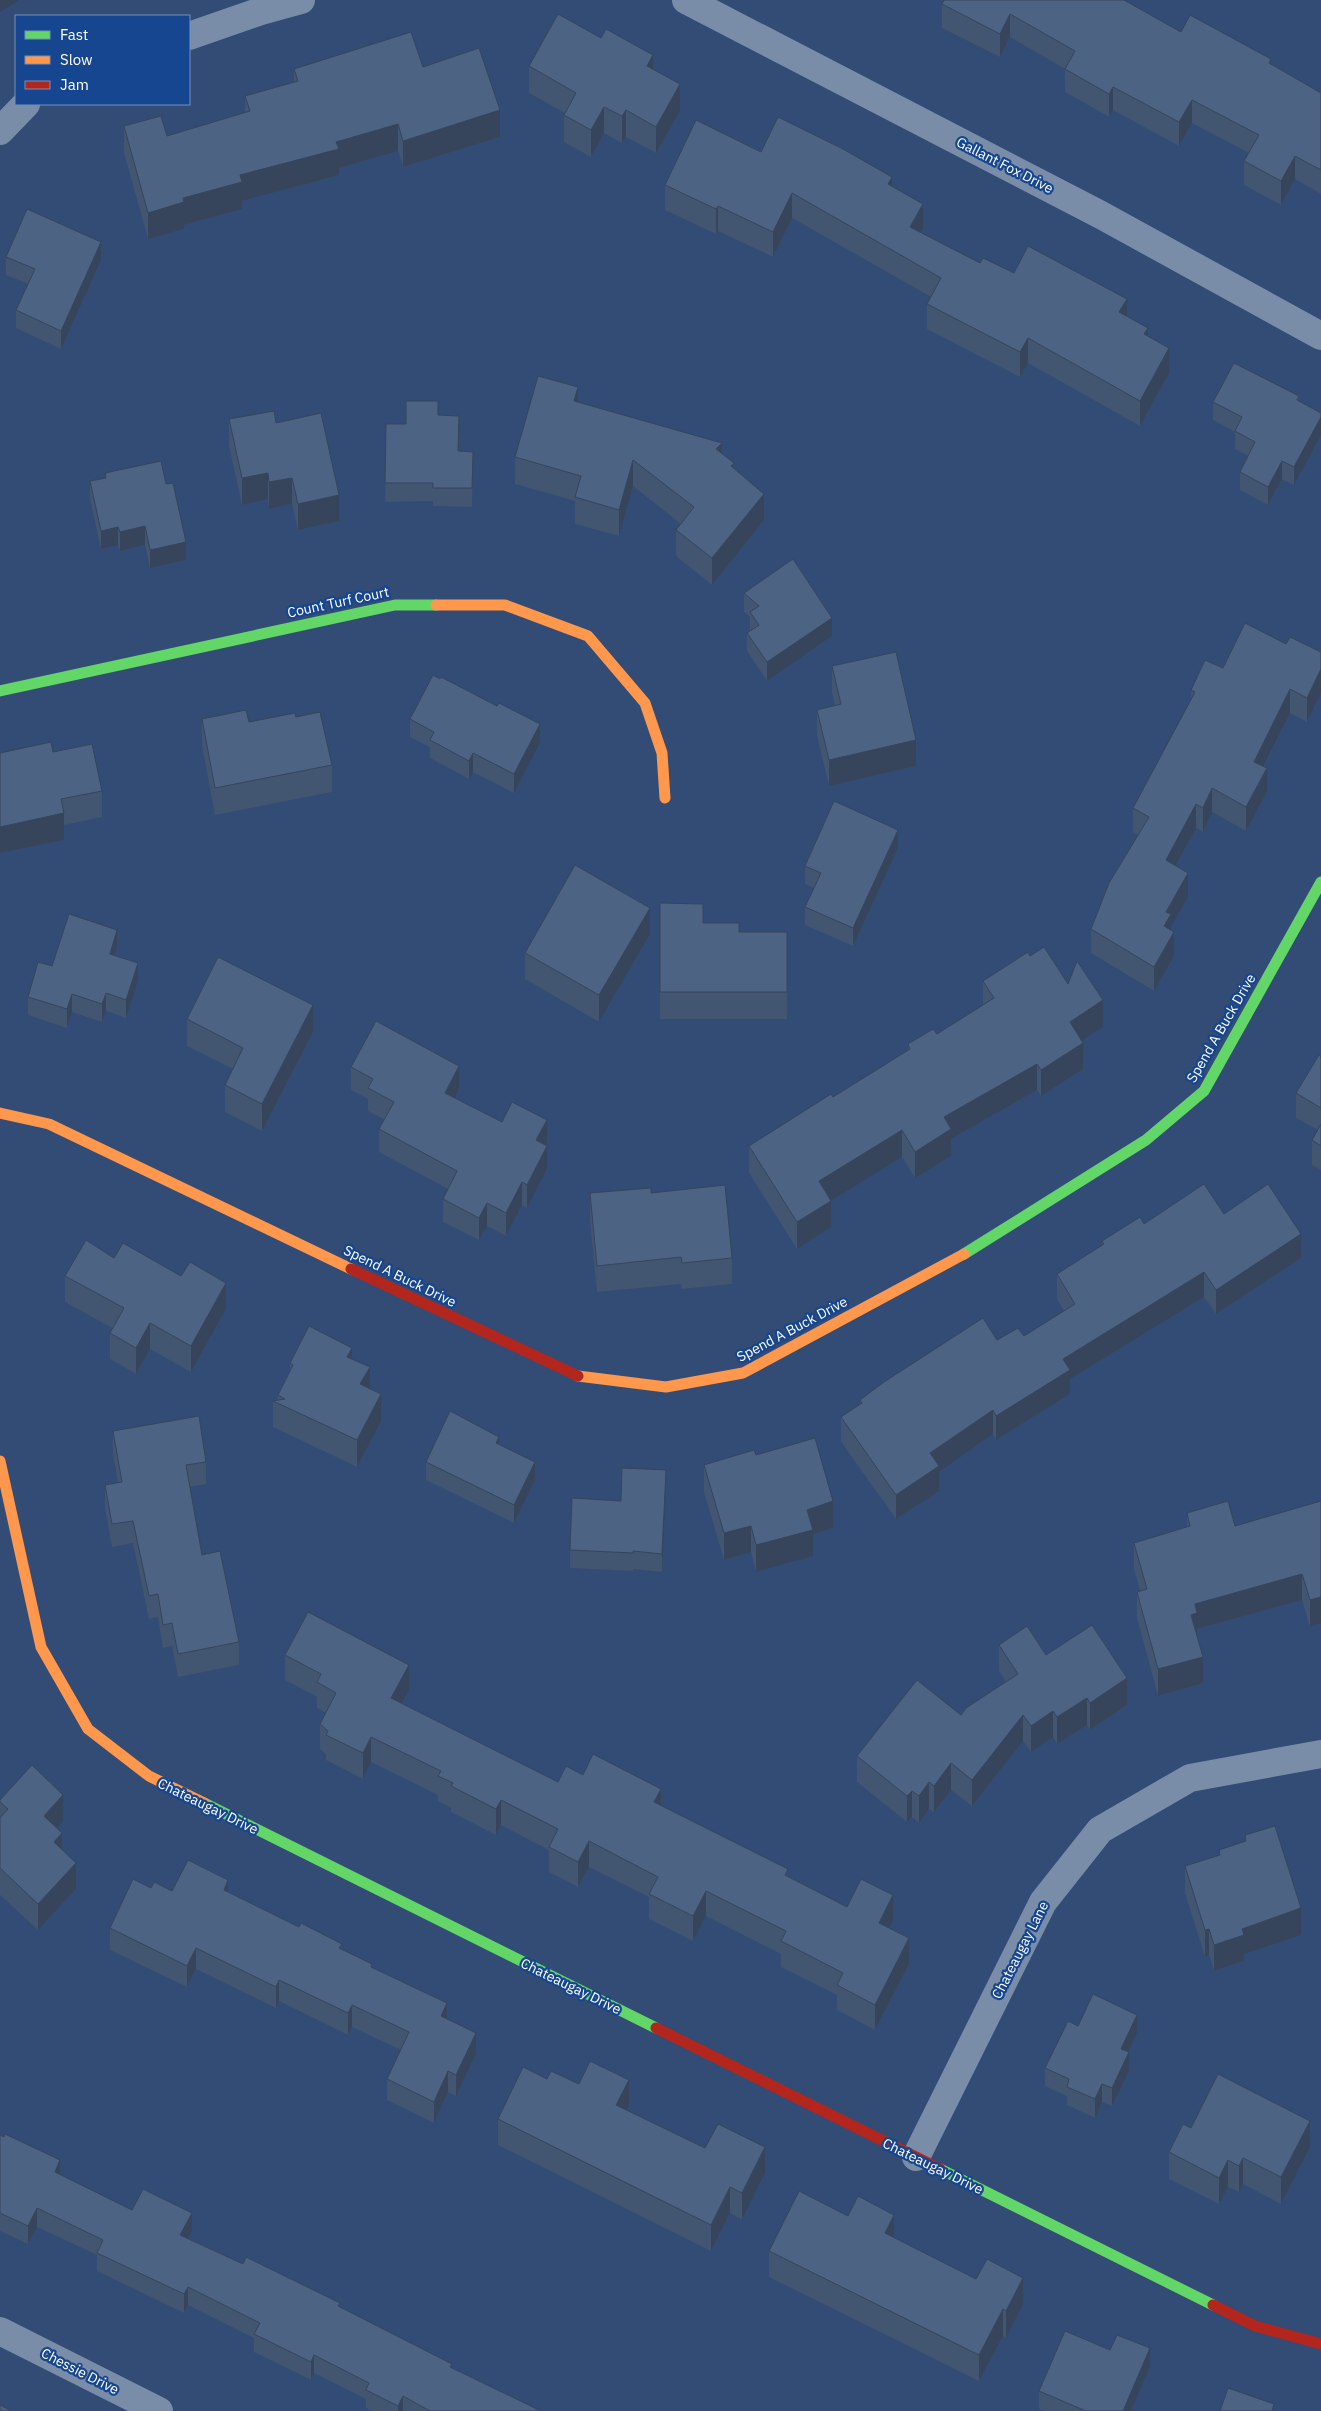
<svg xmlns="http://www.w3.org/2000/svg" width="1321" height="2411" viewBox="0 0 1321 2411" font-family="'IBM Plex Sans',sans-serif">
<rect width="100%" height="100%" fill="#324c75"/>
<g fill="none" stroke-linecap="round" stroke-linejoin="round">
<path stroke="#7a8da8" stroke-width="28" d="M686,0L1101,215L1321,336
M189,36L261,11L301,0
M0,131L26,104
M916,2157L1043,1902L1100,1830L1190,1778L1321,1754
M0,2331L159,2411"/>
<path stroke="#63d668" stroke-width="11" d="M0,691L395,605H436
M964,1254L1146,1140L1204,1091L1321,882
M204,1803L656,2028
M940,2169L1213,2305"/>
<path stroke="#ff974d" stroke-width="11" d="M436,605H505L588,636L645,703L662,753L665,798
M0,1113L49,1124L351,1269
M578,1376L666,1387L743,1373L964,1254
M0,1461L41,1647L88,1729L149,1776L204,1803"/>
<path stroke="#b3261e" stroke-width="11" d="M351,1269L578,1376
M656,2028L940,2169
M1213,2305L1255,2326L1321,2344"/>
</g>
<path fill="#425571" d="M942,4L1181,32L1271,64L1321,93V194L1295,179L1281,205L1244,185V161L1249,153L1192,123L1179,146L1113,110L1109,117L1065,92V69L1010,37L1000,57L942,28Z
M529,66L653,69L680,111L656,153L626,137L622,143L604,133L591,157L564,142V115L565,113L529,93Z
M423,67L500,137L403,167L398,151L339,168V175L242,201V209L184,225V229L148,239L124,153V126L167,136L245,113V96L294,82V69Z
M761,152L892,186L923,229L921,233L980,263L1014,273L1127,316L1148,336L1169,373L1140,426L1028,363L1020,377L927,329V304L931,297L792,218L773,257L718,231L716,234L665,210V185Z
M6,257L101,260L61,349L16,328V310L28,284L6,275Z
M1299,396L1294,485L1282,479L1268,505L1240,490V472L1248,456L1235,449V432L1213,420V402Z
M578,402L722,453L734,469L764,520L712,585L676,556V530L681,524L633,486L619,536L575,524V501L515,484V457Z
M438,415L459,451L473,452L472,507L433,506V501L385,502L386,424H406Z
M229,419L276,423L339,521L298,530L292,504L269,509L268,499L242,505L229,446Z
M105,473L166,484L186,560L150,568L145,545L120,551L118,545L101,549L90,499V481L105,478Z
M744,593L832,636L767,681L747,651V633L750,630V617L744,612Z
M1286,644L1321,652V693L1307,722L1290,713L1264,767L1267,792L1246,831L1212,812L1203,832L1196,828L1176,866L1188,897L1171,927L1174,956L1154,991L1091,953V929L1138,835L1133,832V808L1191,700V690L1223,668Z
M832,666L916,766L829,786L817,736V710L835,706L832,693Z
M296,717L332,765V792L215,815L202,745V719L249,722Z
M410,719L540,743L514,793L473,772L469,779L430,758V747L410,737Z
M53,752L102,791V817L64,825V840L0,853V753Z
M898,848L853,946L805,925V907L814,888L805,884V866Z
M660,903L703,923L739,932H787V1019H660Z
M650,934L599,1022L525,979V953Z
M117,948L115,955L138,981L126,1018L106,1011L102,1022L72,1012L67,1028L28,1015V997L52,966Z
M1030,956L1068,984L1103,1027L1082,1040L1083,1069L1041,1096L1037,1090L951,1139V1156L915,1178L902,1157L831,1200V1227L797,1249L749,1173V1146L833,1097L908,1051V1044L937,1034L983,1006V981Z
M187,1019L313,1032L262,1131L225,1112V1085L233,1069L187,1046Z
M1321,1057V1170L1312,1165V1140L1318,1130L1296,1118V1093Z
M351,1067L459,1089L454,1098L502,1122L547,1142L545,1145L547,1169L527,1208L522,1205L506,1236L487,1226L479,1240L443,1222V1199L448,1189L379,1152V1129L385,1120L368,1111V1099L351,1090Z
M590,1193H651L732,1258V1284L682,1289L681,1284L597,1292L590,1220Z
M1224,1214L1301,1258L1216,1314L1204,1297L1070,1379V1394L996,1440L993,1434L939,1472V1491L896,1519L841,1442V1417L860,1404V1400L997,1340L1024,1336L1064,1311L1057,1299V1274L1102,1246V1241L1144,1224Z
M114,1258L226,1309L191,1372L150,1349L136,1374L110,1359V1333L112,1328L65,1302V1276Z
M352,1359L370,1389L381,1421L357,1467L273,1427V1401L278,1400V1395L290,1372V1363Z
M113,1431L206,1462V1484L190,1487L202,1555L239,1642V1665L178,1677L172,1646L163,1648L158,1617L149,1619L133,1543L112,1547L105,1508V1485L118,1483L113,1454Z
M499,1444L535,1480L514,1523L426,1480V1462Z
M756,1455L833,1528L813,1534V1556L756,1572L751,1552L724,1560L704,1492V1465Z
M666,1488L662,1572L633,1569V1571L570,1568V1550L621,1501Z
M1321,1501V1623L1310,1627L1302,1600L1197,1629V1638L1203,1683L1158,1696L1137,1618V1592L1140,1591L1134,1569V1543L1187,1527V1513L1235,1526Z
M999,1645L1046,1655L1127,1705L1090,1730L1087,1725L1057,1744L1053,1737L1031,1752L1023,1741L972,1806L951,1790L934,1812L929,1809L919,1823L912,1817L907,1822L857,1782V1756L961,1715L1006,1682L999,1671Z
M285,1655L409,1690L402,1703L558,1782L583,1775L661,1805L788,1876L847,1907L893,1921L889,1928L909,1964L875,2030L837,2010V1995L781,1967V1954L706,1916L693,1941L649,1919V1897L589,1867L578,1887L549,1872V1850L501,1825L496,1835L451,1812V1808L438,1801V1795L371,1762L363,1779L326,1760V1754L320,1749V1724L326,1713L317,1708V1697L285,1680Z
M0,1800L63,1821L57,1828L62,1850L76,1889L38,1930L0,1895Z
M1245,1835L1301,1935L1244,1954V1961L1214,1971L1209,1955L1205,1957L1185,1893V1866L1219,1856V1850L1245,1841Z
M151,1888L172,1891L228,1892L342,1949L372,1967L447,2019L476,2054L456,2096L448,2092L434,2123L387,2100V2079L401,2050L352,2027L348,2035L279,2001L276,2008L196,1969L187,1987L110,1950V1928Z
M1078,2026L1137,2033L1128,2052L1129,2071L1112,2106L1102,2102L1095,2118L1067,2105V2096L1045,2086V2068Z
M547,2079L579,2084L629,2106L627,2110L705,2148L765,2173L742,2220L730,2213L711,2251L498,2145V2119Z
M1191,2128L1310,2147L1281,2204L1243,2184L1239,2192L1228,2187L1219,2204L1169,2179V2152Z
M0,2135L60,2175L132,2210L192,2231L188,2238L243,2264L340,2307L452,2368L541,2411H371L366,2408V2399L314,2373L311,2380L254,2352V2338L188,2305L184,2313L97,2271V2255L37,2227L28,2244L0,2231Z
M848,2216L894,2238L1023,2304L1006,2338L1003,2336L979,2381L769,2277V2251Z
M1110,2350L1150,2367L1131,2411H1043L1039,2409V2391Z"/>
<path fill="#36455c" d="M0,0H19L0,12Z
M1010,14V37L1000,57V34Z
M653,55V82L647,66Z
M680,84V111L656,153V127Z
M1113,87V110L1109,117V94Z
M1192,100V123L1179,146V122Z
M604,107V133L591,157V130Z
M500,110V137L403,167V141Z
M626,110V137L622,143V116Z
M398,124V151L339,168V175L242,201V209L184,225V229L148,239V213L240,175L336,142Z
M1295,156V179L1281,205V181Z
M892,177V202L888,184Z
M792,193V218L773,257V232Z
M923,204V229L910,252V227Z
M718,206V231L716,234V209Z
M101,242V260L61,349V331Z
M1127,299V324L1119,312Z
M1148,328V353L1144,334Z
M1028,338V363L1020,377V352Z
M1169,348V373L1140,426V401Z
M578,387V414L574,401Z
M1321,417V435L1294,485V467Z
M722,443V469L716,449Z
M633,460V486L619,536V510Z
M1282,461V479L1268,505V487Z
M268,473V499L242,505V478Z
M292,478V504L269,509V482Z
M764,494V520L712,585V558Z
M339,495V521L298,530V504Z
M145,526V545L120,551V532Z
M118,527V545L101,549V531Z
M186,542V560L150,568V550Z
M832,618V636L767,681V662Z
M1321,669V693L1307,722V698Z
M1290,689V713L1254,786V762Z
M540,724V743L514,793V774Z
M916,740V766L829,786V760Z
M473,753V772L469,779V761Z
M1267,768V792L1246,831V807Z
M1212,788V812L1203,832V808Z
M1196,804V828L1166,884V860Z
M64,813V840L0,853V827Z
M898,830V848L853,946V928Z
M1188,873V897L1171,927V938L1174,932V956L1154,991V967L1164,926L1166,912Z
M650,908V934L599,1022V995Z
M117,930V948L110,972V954Z
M138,963V981L126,1018V1000Z
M106,993V1011L102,1022V1004Z
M72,994V1012L67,1028V1009Z
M1103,1000V1027L1070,1048V1022Z
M313,1005V1032L262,1131V1104Z
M1083,1043V1069L1041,1096V1070Z
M1037,1064V1090L951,1139V1156L915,1178V1152L944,1117Z
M459,1066V1089L445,1116V1093Z
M547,1120V1142L536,1163V1140Z
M902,1130V1157L819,1208V1181Z
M547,1146V1169L527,1208V1185Z
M522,1182V1205L506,1236V1213Z
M831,1201V1227L797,1249V1222Z
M487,1203V1226L479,1240V1218Z
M1301,1234V1258L1216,1314V1290Z
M1204,1272V1297L1070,1379V1394L996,1440V1416L1063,1359Z
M226,1283V1309L191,1372V1346Z
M150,1323V1349L136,1374V1348Z
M352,1348V1375L347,1357Z
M370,1367V1394L360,1384Z
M381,1394V1421L357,1467V1440Z
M993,1410V1434L939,1472V1491L896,1519V1495L930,1453Z
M499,1437V1455L496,1443Z
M535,1462V1480L514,1523V1505Z
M666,1470V1488L662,1572V1554Z
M833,1501V1528L813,1534V1556L756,1572V1545L807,1510Z
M751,1526V1552L724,1560V1533Z
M1302,1574V1600L1197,1629V1639L1191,1615L1195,1604Z
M1321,1597V1623L1310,1627V1600Z
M1203,1657V1683L1158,1696V1669Z
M409,1665V1690L391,1723V1698Z
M1127,1678V1705L1090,1730V1703Z
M1087,1698V1725L1057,1744V1717Z
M1053,1711V1737L1031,1752V1726Z
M1023,1715V1741L972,1806V1780Z
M371,1737V1762L363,1779V1753Z
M951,1763V1790L934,1812V1786Z
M929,1782V1809L919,1823V1796Z
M661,1789V1814L654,1802Z
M912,1791V1817L907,1822V1796Z
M63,1795V1821L44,1843V1816Z
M501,1800V1825L496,1835V1809Z
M62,1833V1859L54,1842Z
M589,1841V1867L578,1887V1862Z
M76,1863V1889L38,1930V1904Z
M228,1880V1902L224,1890Z
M706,1891V1916L693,1941V1916Z
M893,1895V1921L879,1948V1923Z
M1301,1908V1935L1244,1954V1961L1214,1971V1945L1242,1929Z
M1209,1929V1955L1205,1957V1930Z
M909,1938V1964L875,2030V2005Z
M196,1948V1969L187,1987V1966Z
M279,1980V2001L276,2008V1987Z
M447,2003V2024L441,2016Z
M352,2005V2027L348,2035V2013Z
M1137,2015V2033L1121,2067V2049Z
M476,2033V2054L456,2096V2075Z
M1129,2052V2071L1112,2106V2088Z
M448,2071V2092L434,2123V2102Z
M629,2080V2106L616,2131V2105Z
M1102,2084V2102L1095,2118V2099Z
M1310,2121V2147L1281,2204V2177Z
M765,2147V2173L742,2220V2193Z
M1243,2158V2184L1239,2192V2166Z
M60,2160V2179L55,2172Z
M1228,2160V2187L1219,2204V2178Z
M730,2187V2213L711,2251V2225Z
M37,2208V2227L28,2244V2226Z
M192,2213V2231L180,2253V2235Z
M894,2215V2242L885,2233Z
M1023,2278V2304L1006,2338V2311Z
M188,2287V2305L184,2313V2294Z
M1003,2309V2336L979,2381V2355Z
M1150,2348V2367L1131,2411H1123Z
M314,2355V2373L311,2380V2362Z
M403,2396V2411H398V2406Z"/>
<path fill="#4d6383" stroke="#36455c" d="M944,0H1124L1181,32L1190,15L1271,59L1269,63L1321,93V170L1295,156L1281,181L1244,161L1259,135L1192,100L1179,122L1113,87L1109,94L1065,69L1075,51L1010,14L1000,34L942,4Z
M558,14L601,38L606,29L653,55L647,66L680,84L656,127L626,110L622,116L604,107L591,130L564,115L576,93L529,66Z
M411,32L423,67L479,48L500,110L403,141L398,124L336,142L339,149L240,175L242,182L183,198L184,202L148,213L124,126L161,116L167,136L250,111L245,96L298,81L294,69Z
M778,117L843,149L892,177L888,184L923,204L910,227L980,263L983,258L1014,273L1028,246L1127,299L1119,312L1148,328L1144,334L1169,348L1140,401L1028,338L1020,352L927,304L941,278L792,193L773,232L718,206L716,209L665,185L696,120L761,152Z
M27,209L101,242L61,331L16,310L35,269L6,257Z
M1234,363L1299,396L1297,400L1321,413V417L1294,467L1282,461L1268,487L1240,472L1255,442L1235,431L1242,417L1213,402Z
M538,376L578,387L574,401L722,443L716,449L734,463L731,466L764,494L712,558L676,530L694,507L633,460L619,510L575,497L581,476L515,457Z
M406,401H438V415L459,416L458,451L473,452L472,488H433V483H385L386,424H406Z
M274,411L276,423L321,413L339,495L298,504L292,478L269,482L268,473L242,478L229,419Z
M161,461L166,484L173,483L186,542L150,550L145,526L120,532L118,527L101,531L90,481L106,478L105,473Z
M793,559L832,618L767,662L747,633L759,625L750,612L759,606L744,593Z
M1245,623L1286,644L1290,637L1321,652V669L1307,698L1290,689L1254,762L1267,768L1246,807L1212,788L1203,808L1196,804L1166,860L1188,873L1166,912L1171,914L1164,926L1174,932L1154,967L1091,929L1109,883L1149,817L1133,808L1195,692L1191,690L1205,660L1223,668Z
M896,652L916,740L829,760L817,710L841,704L832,666Z
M433,675L440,679L441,677L497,706L499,703L540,724L514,774L473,753L469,761L430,740L434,732L410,719Z
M246,710L249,722L295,713L296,717L320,712L332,765L215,788L202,719Z
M51,742L53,752L92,744L102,791L61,799L64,813L0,827V753Z
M834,801L898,830L853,928L805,907L821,873L805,866Z
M575,865L650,908L599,995L525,953Z
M660,903L703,904V923H739V932H787V992H660Z
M69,914L117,930L110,954L138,963L126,1000L106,993L102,1004L72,994L67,1009L28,997L38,962L52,966Z
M1044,947L1068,984L1077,961L1103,1000L1070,1022L1083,1043L1041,1070L1037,1064L944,1117L951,1129L915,1152L902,1130L819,1181L831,1201L797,1222L749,1146L831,1094L833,1097L910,1049L908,1044L933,1029L937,1034L994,998L983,981L1028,952L1030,956Z
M218,957L313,1005L262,1104L225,1085L243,1048L187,1019Z
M376,1021L459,1066L445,1093L502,1122L512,1102L547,1120L536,1140L547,1146L527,1185L522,1182L506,1213L487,1203L479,1218L443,1199L457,1171L379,1129L394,1102L368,1088L373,1079L351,1067Z
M1319,1055L1321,1057V1108L1296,1093Z
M1321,1124V1146L1312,1140Z
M1204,1184L1224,1214L1268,1184L1301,1234L1216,1290L1204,1272L1063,1359L1070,1370L996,1416L993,1410L930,1453L939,1466L896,1495L841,1417L862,1403L860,1400L884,1382L983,1318L997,1340L1018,1328L1024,1336L1075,1304L1057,1274L1104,1244L1102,1241L1140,1217L1144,1224Z
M725,1185L732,1258L682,1263L681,1257L597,1266L590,1193L651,1188V1193Z
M86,1240L114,1258L123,1243L181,1276L190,1262L226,1283L191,1346L150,1323L136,1348L110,1333L124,1308L65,1276Z
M309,1326L352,1348L347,1357L370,1367L360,1384L381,1394L357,1440L273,1401L285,1399L278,1395L293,1365L290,1363Z
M450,1411L499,1437L496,1443L535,1462L514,1505L426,1462Z
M199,1416L206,1462L186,1465L202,1555L220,1551L239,1642L178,1654L172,1623L163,1625L158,1594L149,1596L133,1521L112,1524L105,1485L122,1482L113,1431Z
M815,1438L833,1501L807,1510L813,1530L756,1545L751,1526L724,1533L704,1465L754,1450L756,1455Z
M622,1468L666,1470L662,1554L633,1551V1553L570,1550L572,1498L621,1501Z
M1228,1501L1235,1526L1321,1501V1597L1310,1600L1302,1574L1195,1604L1197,1613L1191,1615L1203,1657L1158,1669L1137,1592L1147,1589L1134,1543L1190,1526L1187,1513Z
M308,1612L409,1665L391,1698L558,1782L566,1766L583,1775L593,1754L661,1789L654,1802L788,1869L785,1875L847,1907L861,1879L893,1895L879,1923L909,1938L875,2005L837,1985L843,1973L781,1941L786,1931L706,1891L693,1916L649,1894L658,1877L589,1841L578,1862L549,1847L558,1829L501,1800L496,1809L451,1786L453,1783L438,1776L441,1771L371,1737L363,1753L326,1735L328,1731L320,1724L336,1693L317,1682L321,1674L285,1655Z
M1092,1625L1127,1678L1090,1703L1087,1698L1057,1717L1053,1711L1031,1726L1023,1715L972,1780L951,1763L934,1786L929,1782L919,1796L912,1791L907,1796L857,1756L917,1680L961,1715L966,1708L1018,1674L999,1645L1027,1626L1046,1655Z
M32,1765L63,1795L44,1816L62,1833L54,1842L76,1863L38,1904L0,1868V1818L8,1809L0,1802V1800Z
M1275,1826L1301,1908L1242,1929L1244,1935L1214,1945L1209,1929L1205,1930L1185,1866L1220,1855L1219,1850L1246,1841L1245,1835Z
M188,1860L228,1880L224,1890L299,1927L301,1923L342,1944L339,1948L372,1964L371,1967L447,2003L441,2016L476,2033L456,2075L448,2071L434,2102L387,2079L409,2032L352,2005L348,2013L279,1980L276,1987L196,1948L187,1966L110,1928L133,1879L151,1888L154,1882L172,1891Z
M1093,1994L1137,2015L1121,2049L1129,2052L1112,2088L1102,2084L1095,2099L1067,2087L1069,2079L1045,2068L1068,2021L1078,2026Z
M590,2061L629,2080L616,2105L705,2148L718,2124L765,2147L742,2193L730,2187L711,2225L498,2119L523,2067L547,2079L551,2071L579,2084Z
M1218,2074L1310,2121L1281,2177L1243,2158L1239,2166L1228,2160L1219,2178L1169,2152L1183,2124L1191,2128Z
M5,2134L60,2160L55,2172L132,2210L143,2189L192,2213L180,2235L243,2264L246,2257L340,2303L338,2306L452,2364L450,2367L541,2411H430L403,2396L398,2406L366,2390L369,2383L314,2355L311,2362L254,2334L260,2323L188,2287L184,2294L97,2253L103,2240L37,2208L28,2226L0,2213V2135L4,2137Z
M799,2191L848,2216L858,2196L894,2215L885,2233L976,2279L987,2259L1023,2278L1006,2311L1003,2309L979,2355L769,2251Z
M1065,2331L1110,2350L1117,2335L1150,2348L1123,2411H1086L1039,2391Z
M1228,2388L1274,2404L1272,2411H1220Z
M0,2405L12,2411H0Z"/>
<g text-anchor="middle" stroke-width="4.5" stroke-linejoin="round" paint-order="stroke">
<g font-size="14" fill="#fff" stroke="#174690">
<text transform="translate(1005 165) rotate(27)" y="5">Gallant Fox Drive</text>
<text transform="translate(338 602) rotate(-12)" y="5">Count Turf Court</text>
<text transform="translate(1221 1028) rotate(-60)" y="5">Spend A Buck Drive</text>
<text transform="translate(400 1276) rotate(26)" y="5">Spend A Buck Drive</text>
<text transform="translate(792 1329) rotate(-28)" y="5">Spend A Buck Drive</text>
<text transform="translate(208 1806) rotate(26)" y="5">Chateaugay Drive</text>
<text transform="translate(1020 1950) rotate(-63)" y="5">Chateaugay Lane</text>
<text transform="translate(571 1986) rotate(26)" y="5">Chateaugay Drive</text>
<text transform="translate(933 2166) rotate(26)" y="5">Chateaugay Drive</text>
<text transform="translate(80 2371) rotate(27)" y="5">Chessie Drive</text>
</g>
</g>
<rect x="15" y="15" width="175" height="90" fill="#174690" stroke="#7490bc"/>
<rect x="25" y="31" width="25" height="8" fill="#63d668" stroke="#7490bc"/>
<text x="60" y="40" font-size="15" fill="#ffffff">Fast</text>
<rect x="25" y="56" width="25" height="8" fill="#ff974d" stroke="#7490bc"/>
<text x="60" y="65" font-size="15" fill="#ffffff">Slow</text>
<rect x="25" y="81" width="25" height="8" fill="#b3261e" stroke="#7490bc"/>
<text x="60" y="90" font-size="15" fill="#ffffff">Jam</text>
</svg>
